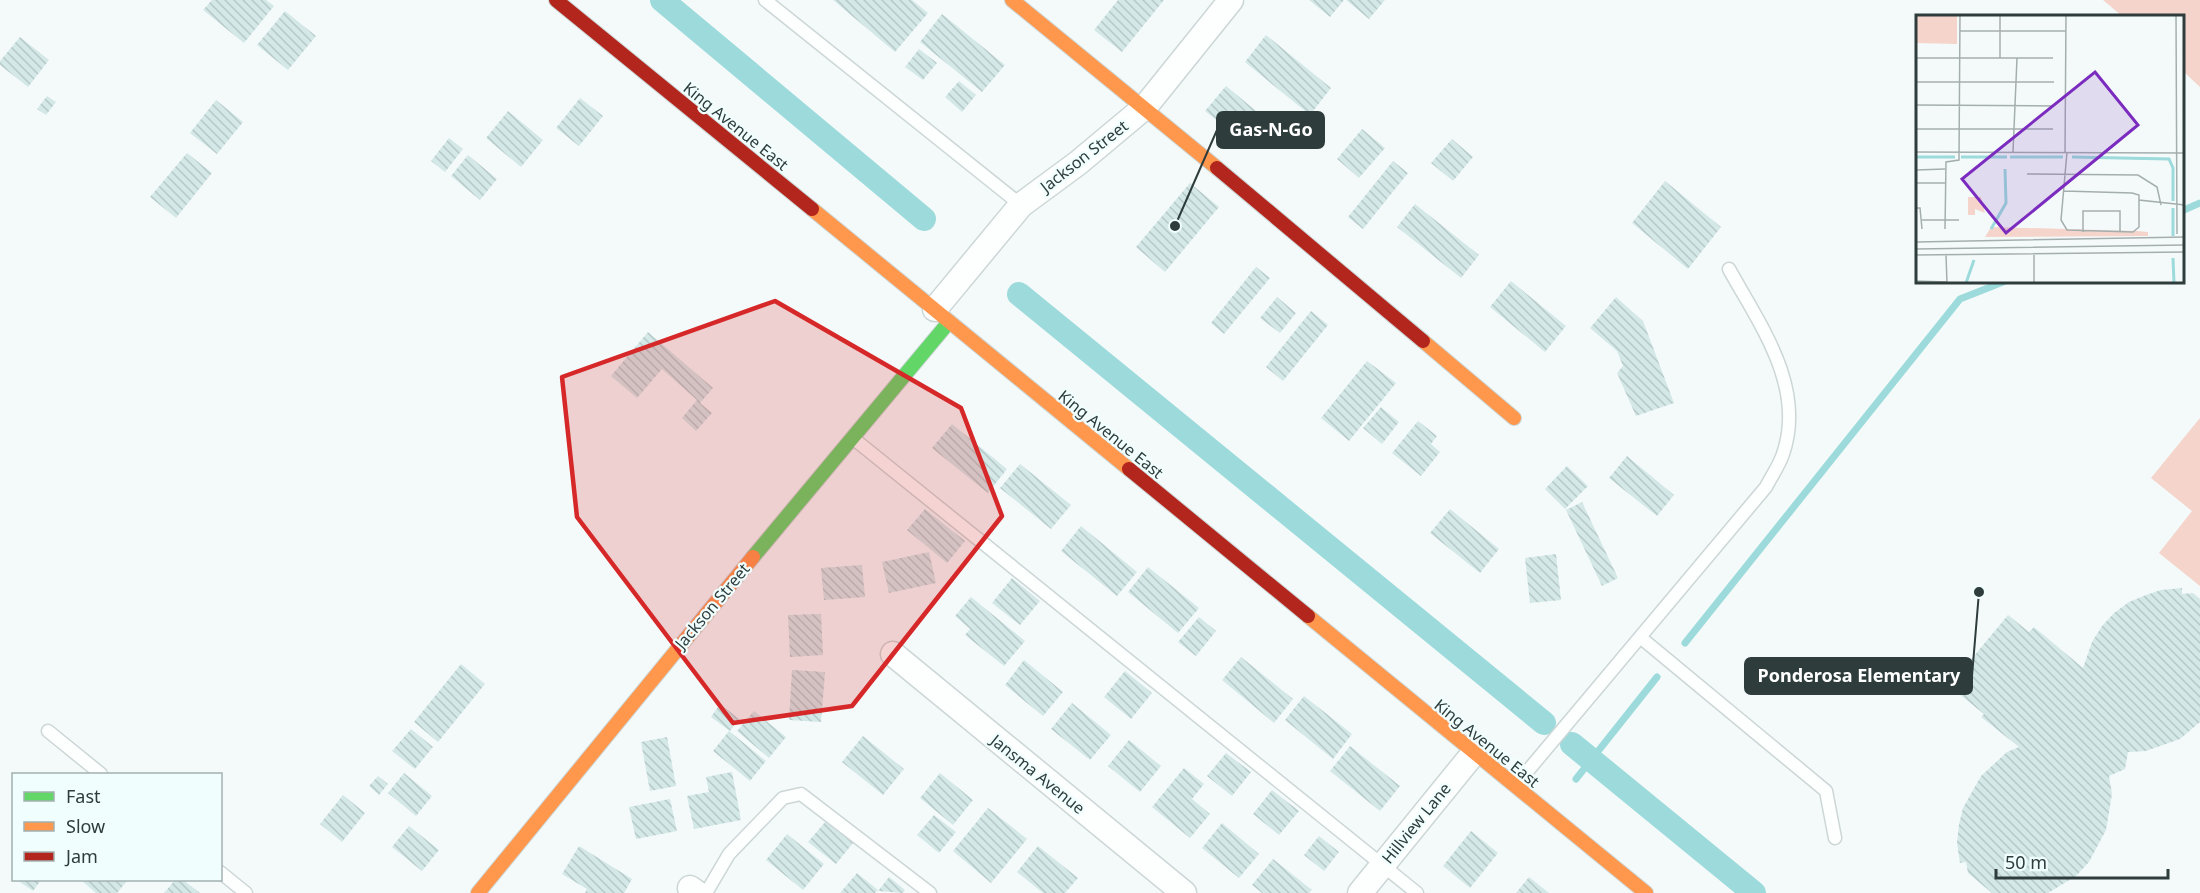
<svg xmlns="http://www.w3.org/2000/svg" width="2200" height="893" viewBox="0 0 2200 893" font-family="'Noto Sans',sans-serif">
<defs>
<pattern id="building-back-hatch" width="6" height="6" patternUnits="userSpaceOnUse" patternTransform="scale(1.5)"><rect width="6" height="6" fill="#d4e8e8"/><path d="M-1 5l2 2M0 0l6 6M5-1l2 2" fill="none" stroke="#b6c8c8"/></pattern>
</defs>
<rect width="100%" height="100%" fill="#f4fafa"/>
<path fill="#f5d4cb" d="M2103,0H2200V87L2184,72V16H2122Z
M2200,418V586L2159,553L2192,511L2151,478Z"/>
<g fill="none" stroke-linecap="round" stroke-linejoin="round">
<path stroke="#9cdadb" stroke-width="7" d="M2184,210L2200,203
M1685,643L1960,299L2003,282
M1576,779L1657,677"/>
<path stroke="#9cdadb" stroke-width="24" d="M662,0L924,219
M1019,294L1544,723
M1572,744L1754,893"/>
</g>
<path fill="url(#building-back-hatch)" d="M212,0H266L274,6L244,43L203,10Z
M833,0H912L928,13L895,52Z
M1118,0H1164L1122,52L1094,30Z
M1309,0H1344L1330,17Z
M1346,0H1385L1369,19Z
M285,11L316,36L288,70L257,45Z
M942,14L1005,65L982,92L920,42Z
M1266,35L1331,88L1310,115L1245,62Z
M20,37L49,60L28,87L0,65V61Z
M919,49L937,63L923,80L905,67Z
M959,81L976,95L962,112L945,97Z
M1226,86L1272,124L1252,149L1205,111Z
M47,96L56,102L46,115L37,109Z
M580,98L603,116L579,146L556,128Z
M216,100L243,122L217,154L190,133Z
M508,111L543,140L521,167L486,138Z
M1362,129L1385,148L1359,178L1337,159Z
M449,138L463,149L445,172L431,161Z
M1452,139L1473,157L1453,181L1431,163Z
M187,153L212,173L176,218L150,197Z
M468,155L497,179L480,200L451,176Z
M1393,161L1408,173L1363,229L1348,217Z
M1665,181L1721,227L1688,269L1632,223Z
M1190,183L1219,207L1165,272L1136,247Z
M1415,204L1479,255L1461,278L1397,227Z
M1256,267L1270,278L1224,334L1211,323Z
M1511,281L1566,326L1545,352L1490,307Z
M1277,297L1296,313L1280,333L1260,318Z
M1616,297L1643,321L1674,403L1636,416L1617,373L1623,366L1617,351L1590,328Z
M1311,311L1328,325L1283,381L1266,367Z
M648,332L713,388L700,403L712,413L696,431L682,418L697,400L662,369L637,398L611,376Z
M1367,361L1396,383L1349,441L1321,418Z
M1381,407L1399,422L1382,444L1363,428Z
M1418,421L1437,436L1431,444L1440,452L1421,476L1392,453Z
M952,424L1007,469L988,493L932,448Z
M1627,456L1674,495L1657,516L1609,478Z
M1020,464L1071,505L1051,529L1000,488Z
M1567,466L1588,486L1565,509L1545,489Z
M1582,502L1618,578L1602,586L1566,510Z
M925,509L965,541L947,563L907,530Z
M1450,509L1499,549L1480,573L1430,533Z
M1081,526L1137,572L1117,596L1061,551Z
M929,552L936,583L889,593L882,562Z
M1556,554L1561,600L1530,603L1525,558Z
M862,565L865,597L824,600L821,568Z
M1148,567L1199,608L1178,633L1128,592Z
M1012,578L1040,601L1020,625L992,603Z
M2182,588V594L2193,593L2200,599V722L2180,739L2146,751L2128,752L2125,769L2109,776L2112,794L2106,830L2089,862L2076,876L2048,893H1992L1968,873L1966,862L1960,863L1957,843L1959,824L1963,808L1981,776L2007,752L2019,747L1981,717L1984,714L1949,686L2008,615L2029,632L2034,627L2083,668L2092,642L2102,626L2114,613L2129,602L2146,595L2161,590Z
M971,597L1025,641L1004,666L965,635L970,629L955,616Z
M821,614L823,655L790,657L788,615Z
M1199,617L1216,631L1196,656L1178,642Z
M1241,657L1293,699L1274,723L1222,680Z
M1024,660L1063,692L1043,716L1005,685Z
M461,664L485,684L438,742L414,722Z
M792,670L825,672L821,722L789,720Z
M1125,671L1152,693L1131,719L1104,697Z
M1304,696L1352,734L1333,759L1285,720Z
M1072,703L1111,735L1090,760L1051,729Z
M720,704L739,719L730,731L711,717Z
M754,711L786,737L769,758L737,731Z
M411,729L433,747L415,769L392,751Z
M729,731L766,761L750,781L713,751Z
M863,736L904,769L883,795L842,762Z
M667,737L676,786L650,791L641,742Z
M1129,740L1161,766L1140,792L1108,766Z
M1350,746L1400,786L1380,811L1330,771Z
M1226,753L1251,772L1232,796L1207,776Z
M1184,768L1204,784L1192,799L1210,814L1190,838L1152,807Z
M732,772L741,820L694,829L687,796L709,792L706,777Z
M404,773L432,796L416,816L388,793Z
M940,773L973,800L953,825L920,798Z
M378,776L388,784L379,795L369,786Z
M1272,790L1299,811L1279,835L1253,814Z
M343,795L365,813L342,842L320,824Z
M670,799L677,831L636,839L629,807Z
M988,808L1027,839L991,883L953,851Z
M934,815L956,832L939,853L917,835Z
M826,821L853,843L836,864L808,842Z
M1222,823L1259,854L1239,878L1202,848Z
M409,826L439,850L422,871L392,847Z
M1471,831L1498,853L1470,888L1443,866Z
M787,834L824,864L803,890L766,860Z
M1319,836L1339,852L1324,871L1304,855Z
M579,846L632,879L624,893H585L587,889L562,874Z
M1038,846L1078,878L1065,893H1043L1017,872Z
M1273,859L1312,890L1309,893H1262L1252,885Z
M857,873L878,890L875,893H840Z
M889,877L905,890L903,893L878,891Z
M1529,877L1549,893H1516Z
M17,880H41L33,891Z
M81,880H123L126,882L117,893H96Z
M175,880H183L200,893H164Z"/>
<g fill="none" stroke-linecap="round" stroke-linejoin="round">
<defs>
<path id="lane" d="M765,0L1021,205
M854,439L1417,893
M1640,637L1826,791L1835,838
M48,731L101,774
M1515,786L1766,487C1771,477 1779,466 1783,454C1806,387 1760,325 1729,269
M220,872L246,893
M706,893L729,854L783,798L801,794L930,893"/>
<path id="street" d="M935,309L1021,205L1078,163L1145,107L1231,0
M893,654L1184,893
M690,888L697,893
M1360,893L1473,754"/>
<path id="fast" d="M753,557L949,322"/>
<path id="slow" d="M1012,0L1217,168
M812,209L1129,469
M1423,341L1514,418
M1308,616L1646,893
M478,893L753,557"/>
<path id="jam" d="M556,0L812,209
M1217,168L1423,341
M1129,469L1308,616"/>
</defs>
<use href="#lane" stroke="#ccd6d6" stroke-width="15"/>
<use href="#street" stroke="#ccd6d6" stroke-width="27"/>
<use href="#fast" stroke="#ccd6d6" stroke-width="16"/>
<use href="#slow" stroke="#ccd6d6" stroke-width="16"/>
<use href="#jam" stroke="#ccd6d6" stroke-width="16"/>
<use href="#lane" stroke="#fdfefe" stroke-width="12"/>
<use href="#street" stroke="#fdfefe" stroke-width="24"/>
<use href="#fast" stroke="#63d668" stroke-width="14"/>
<use href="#slow" stroke="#ff974d" stroke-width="14"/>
<use href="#jam" stroke="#b3261e" stroke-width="14"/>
</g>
<path fill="#d62828" fill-opacity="0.2" stroke="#d62828" stroke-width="4.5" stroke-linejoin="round" d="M775,301L961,408L1002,516L852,706L733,723L577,517L562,377Z"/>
<g text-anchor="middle" stroke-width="4.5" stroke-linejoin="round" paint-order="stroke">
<g font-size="16" fill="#2e3c3c" stroke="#f0fefd">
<text transform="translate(736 126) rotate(39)" y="6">King Avenue East</text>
<text transform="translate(1084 156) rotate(-38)" y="6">Jackson Street</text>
<text transform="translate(1111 434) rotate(39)" y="6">King Avenue East</text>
<text transform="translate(712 606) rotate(-50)" y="6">Jackson Street</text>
<text transform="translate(1487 743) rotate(39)" y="6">King Avenue East</text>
<text transform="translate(1038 774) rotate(39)" y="6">Jansma Avenue</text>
<text transform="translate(1416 823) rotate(-51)" y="6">Hillview Lane</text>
</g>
</g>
<g transform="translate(1916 15)">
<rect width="268" height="268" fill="#f4fafa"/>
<path d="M0,0H41V29L0,28ZM52,182H65L69,198L59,194V200H52ZM75,212L221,216L232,217V221L69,222Z" fill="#f5d4cb"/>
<path fill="none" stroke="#9cdadb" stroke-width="3" d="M0,142H39M45,142H91M94,142H147M156,142L253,144L257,153V186M257,193V221M75,214L90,188L89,154M257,243L258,268M50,268L58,245"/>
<path fill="none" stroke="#a5aeae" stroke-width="1.5" d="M260,0L261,219M44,16H150M0,43H137M84,43V0M0,67H138M0,90L137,91M0,114H137M0,137L269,138M97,137L101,43M149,137L150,0M151,137L145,205L151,215L217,217L223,212V185M0,155L29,154M111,159L222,160L241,172L245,190M0,168H30M148,176L216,178L223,180V185L269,190M0,193H4L6,214M6,205H43M29,214L30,147L43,145L44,0M167,217V196H204V217M0,227L269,222M0,234L269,230M0,240L269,237M30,240L31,268M0,266L31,267M118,268V240"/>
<path fill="#7b2cbf" fill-opacity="0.15" stroke="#7b2cbf" stroke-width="3" d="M179,57L222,110L90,218L46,164Z"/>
<rect width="268" height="268" fill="none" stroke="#2e3c3c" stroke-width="3"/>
</g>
<path fill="none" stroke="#2e3c3c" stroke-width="2" d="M1175 226L1217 130M1979 592L1972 676"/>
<g fill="#2e3c3c" stroke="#f0fefd" stroke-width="2">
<circle cx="1175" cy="226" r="6"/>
<circle cx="1979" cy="592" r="6"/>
</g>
<g fill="#2e3c3c" stroke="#2e3c3c" stroke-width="2">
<rect x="1217" y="112" width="107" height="36" rx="6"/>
<rect x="1745" y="658" width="227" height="36" rx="6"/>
</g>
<g font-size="18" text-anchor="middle" font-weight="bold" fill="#fff">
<text x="1271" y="136">Gas-N-Go</text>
<text x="1859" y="682">Ponderosa Elementary</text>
</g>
<rect x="12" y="773" width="210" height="108" fill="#f0fefd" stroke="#a2b0b0" stroke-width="1.5"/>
<rect x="24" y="792" width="30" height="9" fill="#63d668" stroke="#a2b0b0" stroke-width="1.5"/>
<text x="66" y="803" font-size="18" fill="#2e3c3c">Fast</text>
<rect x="24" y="822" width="30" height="9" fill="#ff974d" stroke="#a2b0b0" stroke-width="1.5"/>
<text x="66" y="833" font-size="18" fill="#2e3c3c">Slow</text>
<rect x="24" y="852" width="30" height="9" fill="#b3261e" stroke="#a2b0b0" stroke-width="1.5"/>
<text x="66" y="863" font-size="18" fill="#2e3c3c">Jam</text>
<path d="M1996 869v9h172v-9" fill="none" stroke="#2e3c3c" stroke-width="3"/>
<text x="2005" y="869" font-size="18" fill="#2e3c3c" stroke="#f0fefd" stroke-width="4.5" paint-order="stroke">50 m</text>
</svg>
